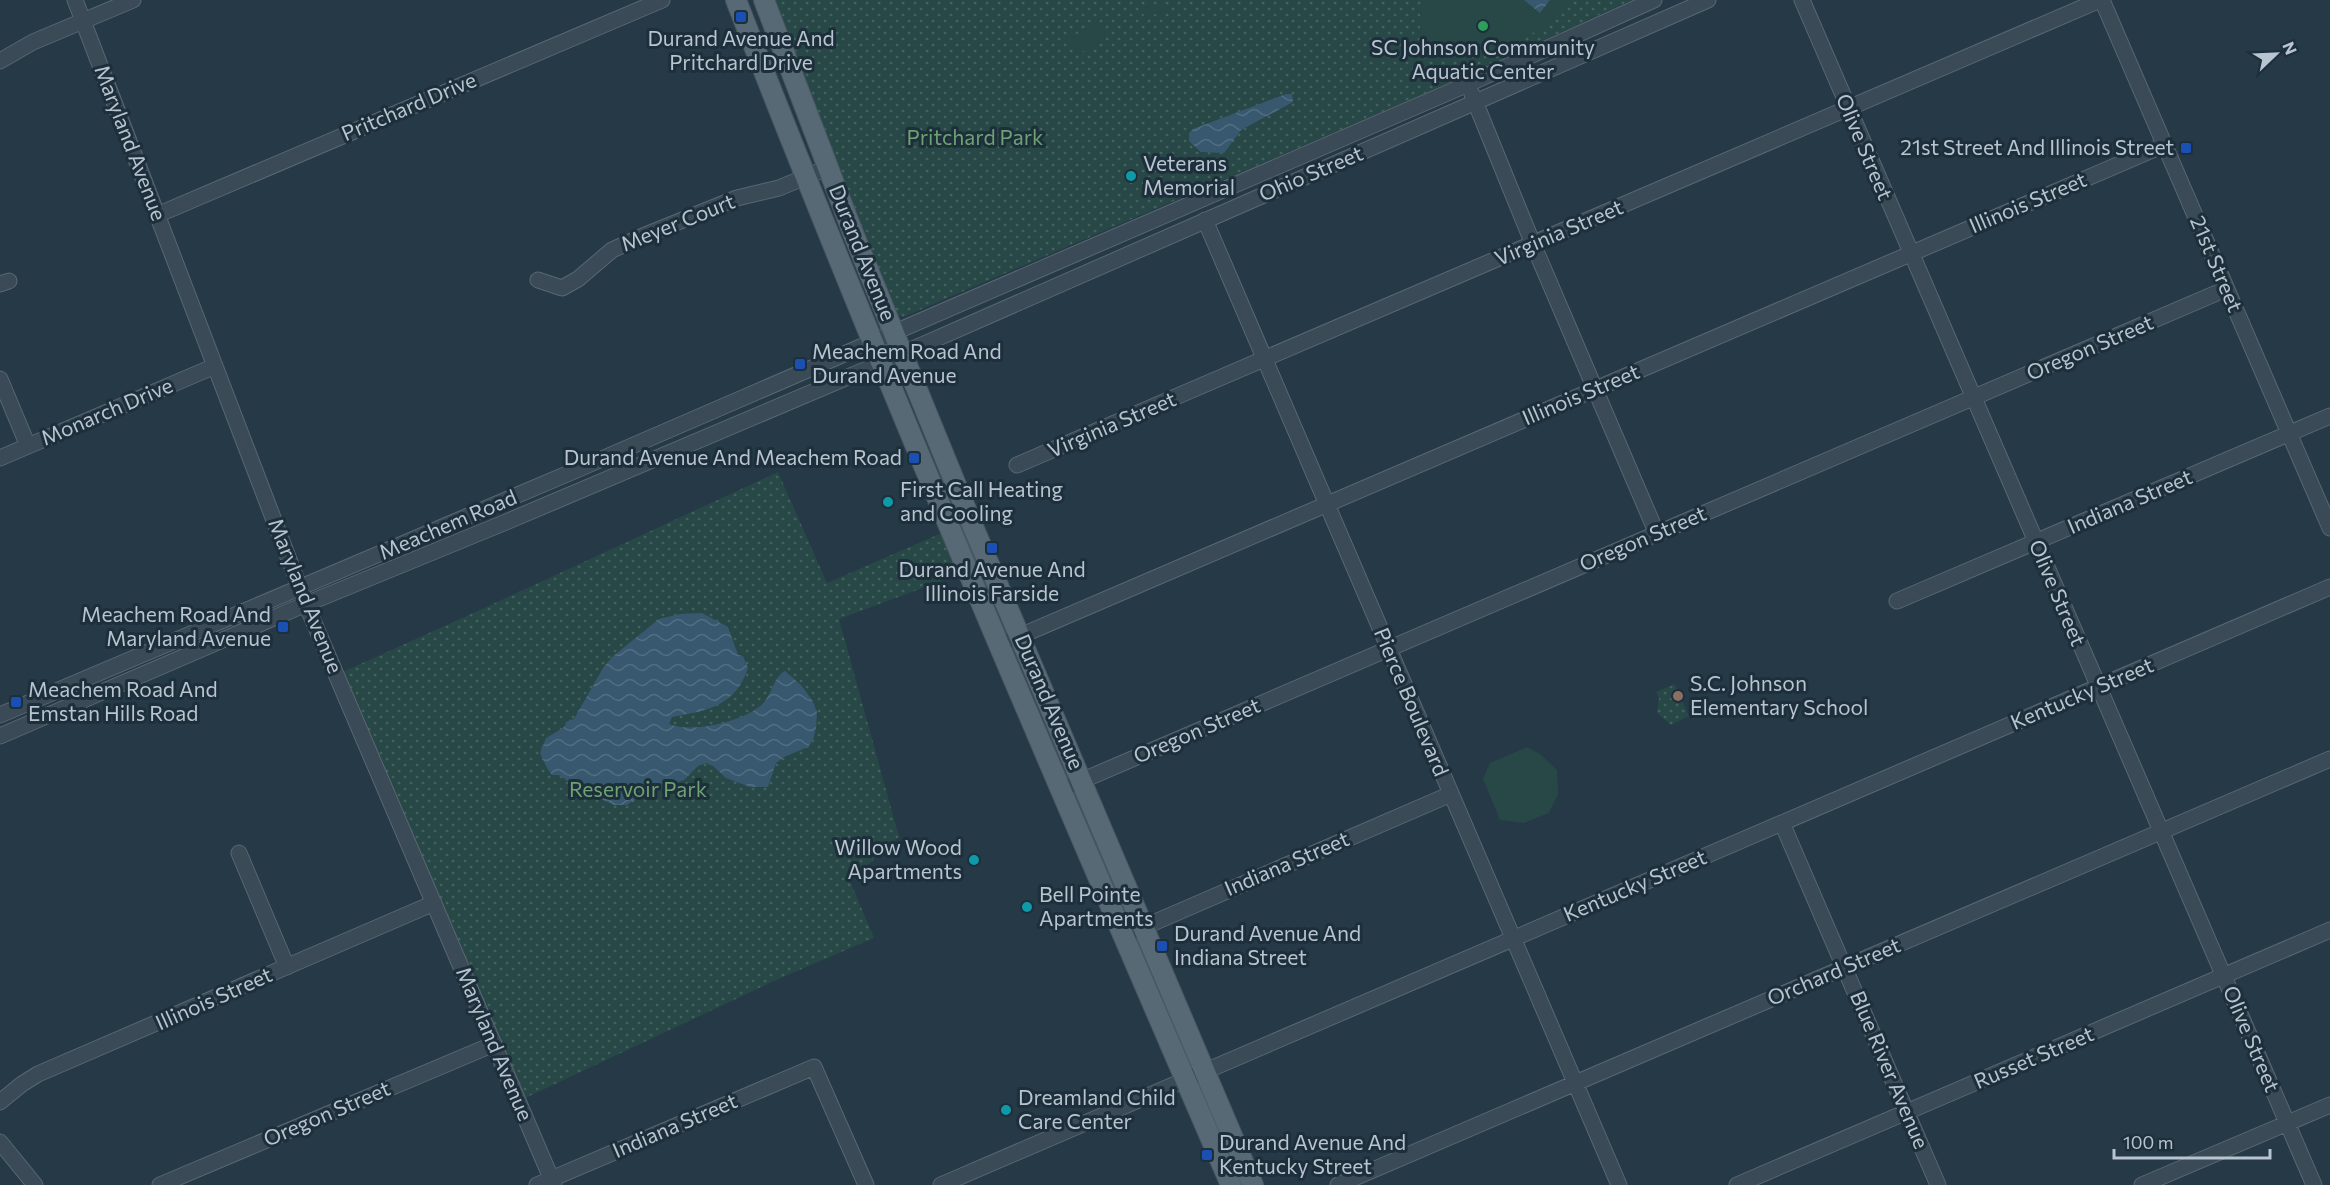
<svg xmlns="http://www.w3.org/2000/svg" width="2330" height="1185" viewBox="0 0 2330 1185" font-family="Commissioner,sans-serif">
<defs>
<pattern id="park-dots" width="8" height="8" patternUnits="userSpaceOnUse" patternTransform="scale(1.5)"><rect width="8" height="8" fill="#274846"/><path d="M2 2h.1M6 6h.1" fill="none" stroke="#446160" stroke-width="1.8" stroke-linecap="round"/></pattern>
<pattern id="water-waves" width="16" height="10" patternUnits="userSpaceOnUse" patternTransform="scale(1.5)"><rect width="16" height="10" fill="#37586f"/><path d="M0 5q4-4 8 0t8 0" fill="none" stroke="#526e82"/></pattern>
</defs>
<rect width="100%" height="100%" fill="#253947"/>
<path fill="url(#park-dots)" d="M775,0H1632L1452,82L903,317L896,314L893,309Z
M778,472L827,583L944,532L963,573L839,619L899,837L850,881L874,938L776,980L519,1101L336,675L471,614Z
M1675,684L1689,716L1671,725L1657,713L1659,698L1656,692Z"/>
<path fill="#274846" d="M1422,0H1573L1566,1L1546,27L1511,43L1493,46L1454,48L1442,51L1437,41L1428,45L1419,25Z
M1161,2L1164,11L1145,18L1141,9Z
M1096,22L1106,37L1079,54L1069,39Z
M1527,747L1540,754L1557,770L1558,794L1549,813L1524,823L1500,820L1483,779L1490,763Z"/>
<path fill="url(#water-waves)" d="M1524,0H1550L1540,13Z
M1286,94H1292L1293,102L1241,130L1224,153L1201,152L1189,141V133L1193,129Z
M702,613L728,627L738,655L743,656L748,668C735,707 708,710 672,717L669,724C691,734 750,721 765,701C772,692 775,676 785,671L801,685L812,700L817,712L816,728L813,740L808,747L784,757L776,763L768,787H750L726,778L713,766L706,763L698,766L684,780L640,796L627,805H614L579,789L559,775H552L547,768L540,753L546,738L563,728L569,720L574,719L603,668L612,657L659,619L680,614Z"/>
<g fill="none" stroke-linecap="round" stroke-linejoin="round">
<defs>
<path id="minor" d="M75,0L306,604L554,1185
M1802,0L2314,1185
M2102,0L2330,528
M0,61L33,42L133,0
M1472,94L1533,244L1657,534
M157,215L662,0
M1205,220L1619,1185
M538,280L562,288L578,279L612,250L643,236L737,198L779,188L827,168
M0,284L9,281
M0,379L28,446
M0,458L215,366
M1017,465L2100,0
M1897,601L2330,416
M999,645L2164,145
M0,715L574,471L1468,84L1654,0
M0,736L306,604L506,522L881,363L1708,0
M1060,790L2226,289
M1782,823L1938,1185
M239,853L287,967
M1123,936L1451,794
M0,1102L22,1084L38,1074L434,903
M0,1142L35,1185
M160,1185L494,1044
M537,1185L814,1067L866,1185
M941,1185L2330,587
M1338,1185L2330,759
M1737,1185L2330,930
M2142,1185L2330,1105"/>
<path id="major" d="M736,0C891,399 1061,792 1231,1185
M764,0L853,233L974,529L1253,1185"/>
</defs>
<use href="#minor" stroke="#596773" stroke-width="17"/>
<use href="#major" stroke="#475662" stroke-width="22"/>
<use href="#minor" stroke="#3a4a56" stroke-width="15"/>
<use href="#major" stroke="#586976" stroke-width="20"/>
</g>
<g fill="#1a4fb4" stroke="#1e2f3c" stroke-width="2">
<rect x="735" y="11" width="12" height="12" rx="3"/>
<rect x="2180" y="142" width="12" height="12" rx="3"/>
<rect x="794" y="358" width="12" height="12" rx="3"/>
<rect x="908" y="452" width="12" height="12" rx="3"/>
<rect x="986" y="542" width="12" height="12" rx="3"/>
<rect x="277" y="621" width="12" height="12" rx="3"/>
<rect x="10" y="696" width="12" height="12" rx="3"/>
<rect x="1156" y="940" width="12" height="12" rx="3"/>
<rect x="1201" y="1149" width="12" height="12" rx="3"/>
</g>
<circle fill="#2e9e5b" stroke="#1e2f3c" stroke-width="2" cx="1483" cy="26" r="6"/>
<g fill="#0f9aa8" stroke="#1e2f3c" stroke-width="2">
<circle cx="1131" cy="176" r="6"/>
<circle cx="888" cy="502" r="6"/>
<circle cx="974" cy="860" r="6"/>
<circle cx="1027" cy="907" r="6"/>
<circle cx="1006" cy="1110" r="6"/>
</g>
<circle fill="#8d6e63" stroke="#1e2f3c" stroke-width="2" cx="1678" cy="696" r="6"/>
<g text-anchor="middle" stroke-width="6" stroke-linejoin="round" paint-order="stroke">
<g font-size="21" fill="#b8c4cf" stroke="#1e2f3c" text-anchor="start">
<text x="741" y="46" text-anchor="middle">Durand Avenue And<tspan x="741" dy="24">Pritchard Drive</tspan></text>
<text x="1483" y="55" text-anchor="middle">SC Johnson Community<tspan x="1483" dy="24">Aquatic Center</tspan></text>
<text x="2174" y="155" text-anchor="end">21st Street And Illinois Street</text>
<text x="1143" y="171">Veterans<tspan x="1143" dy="24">Memorial</tspan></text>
<text x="812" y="359">Meachem Road And<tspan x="812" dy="24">Durand Avenue</tspan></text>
<text x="902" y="465" text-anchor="end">Durand Avenue And Meachem Road</text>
<text x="900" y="497">First Call Heating<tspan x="900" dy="24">and Cooling</tspan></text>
<text x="992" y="577" text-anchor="middle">Durand Avenue And<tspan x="992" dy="24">Illinois Farside</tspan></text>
<text x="271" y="622" text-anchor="end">Meachem Road And<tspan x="271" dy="24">Maryland Avenue</tspan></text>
<text x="1690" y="691">S.C. Johnson<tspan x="1690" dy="24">Elementary School</tspan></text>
<text x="28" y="697">Meachem Road And<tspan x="28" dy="24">Emstan Hills Road</tspan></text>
<text x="962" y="855" text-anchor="end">Willow Wood<tspan x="962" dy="24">Apartments</tspan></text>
<text x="1039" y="902">Bell Pointe<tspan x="1039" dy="24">Apartments</tspan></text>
<text x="1174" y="941">Durand Avenue And<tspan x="1174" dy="24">Indiana Street</tspan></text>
<text x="1018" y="1105">Dreamland Child<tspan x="1018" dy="24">Care Center</tspan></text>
<text x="1219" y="1150">Durand Avenue And<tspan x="1219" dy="24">Kentucky Street</tspan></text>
</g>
<g font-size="21" fill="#b8c4cf" stroke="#1e2f3c">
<text transform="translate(409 107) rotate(-23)" y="7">Pritchard Drive</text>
<text transform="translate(130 143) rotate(69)" y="7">Maryland Avenue</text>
<text transform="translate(1864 147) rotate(67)" y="7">Olive Street</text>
<text transform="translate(1311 174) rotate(-23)" y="7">Ohio Street</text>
<text transform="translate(2028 203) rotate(-23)" y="7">Illinois Street</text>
<text transform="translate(678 223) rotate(-22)" y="7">Meyer Court</text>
<text transform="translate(1559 233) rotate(-23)" y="7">Virginia Street</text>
<text transform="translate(862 253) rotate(68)" y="7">Durand Avenue</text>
<text transform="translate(2216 264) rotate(67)" y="7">21st Street</text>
<text transform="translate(2090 348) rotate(-23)" y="7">Oregon Street</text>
<text transform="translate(1581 395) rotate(-23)" y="7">Illinois Street</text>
<text transform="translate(107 412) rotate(-23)" y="7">Monarch Drive</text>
<text transform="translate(1112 425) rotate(-23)" y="7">Virginia Street</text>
<text transform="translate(2130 502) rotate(-23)" y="7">Indiana Street</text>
<text transform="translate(448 525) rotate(-23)" y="7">Meachem Road</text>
<text transform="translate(1643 539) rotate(-23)" y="7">Oregon Street</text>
<text transform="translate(2057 593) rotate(67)" y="7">Olive Street</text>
<text transform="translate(305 596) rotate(68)" y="7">Maryland Avenue</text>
<text transform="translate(2082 694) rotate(-23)" y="7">Kentucky Street</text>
<text transform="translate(1049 702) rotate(67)" y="7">Durand Avenue</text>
<text transform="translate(1411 702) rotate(67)" y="7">Pierce Boulevard</text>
<text transform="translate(1197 731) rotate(-23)" y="7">Oregon Street</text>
<text transform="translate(1287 864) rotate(-23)" y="7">Indiana Street</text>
<text transform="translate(1635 886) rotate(-23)" y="7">Kentucky Street</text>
<text transform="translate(1834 972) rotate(-23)" y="7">Orchard Street</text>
<text transform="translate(214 999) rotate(-24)" y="7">Illinois Street</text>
<text transform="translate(2251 1039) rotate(67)" y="7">Olive Street</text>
<text transform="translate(494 1044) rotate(67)" y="7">Maryland Avenue</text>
<text transform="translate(2034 1058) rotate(-23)" y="7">Russet Street</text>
<text transform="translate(1889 1070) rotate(67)" y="7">Blue River Avenue</text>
<text transform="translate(327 1114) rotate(-23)" y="7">Oregon Street</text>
<text transform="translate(675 1126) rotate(-23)" y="7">Indiana Street</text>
</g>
<g font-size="21" fill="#6da271" stroke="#1e2f3c">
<text x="975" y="145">Pritchard Park</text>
<text x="638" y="797">Reservoir Park</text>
</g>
</g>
<g transform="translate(2276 54) rotate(67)" stroke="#1e2f3c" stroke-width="4.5" paint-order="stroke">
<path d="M0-4.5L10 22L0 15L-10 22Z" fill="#b8c4cf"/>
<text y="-9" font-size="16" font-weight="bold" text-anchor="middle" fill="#b8c4cf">N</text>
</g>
<path d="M2114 1149v9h156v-9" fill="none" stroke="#b8c4cf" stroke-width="3"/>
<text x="2123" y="1149" font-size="18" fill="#b8c4cf" stroke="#1e2f3c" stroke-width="4.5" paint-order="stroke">100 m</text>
</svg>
